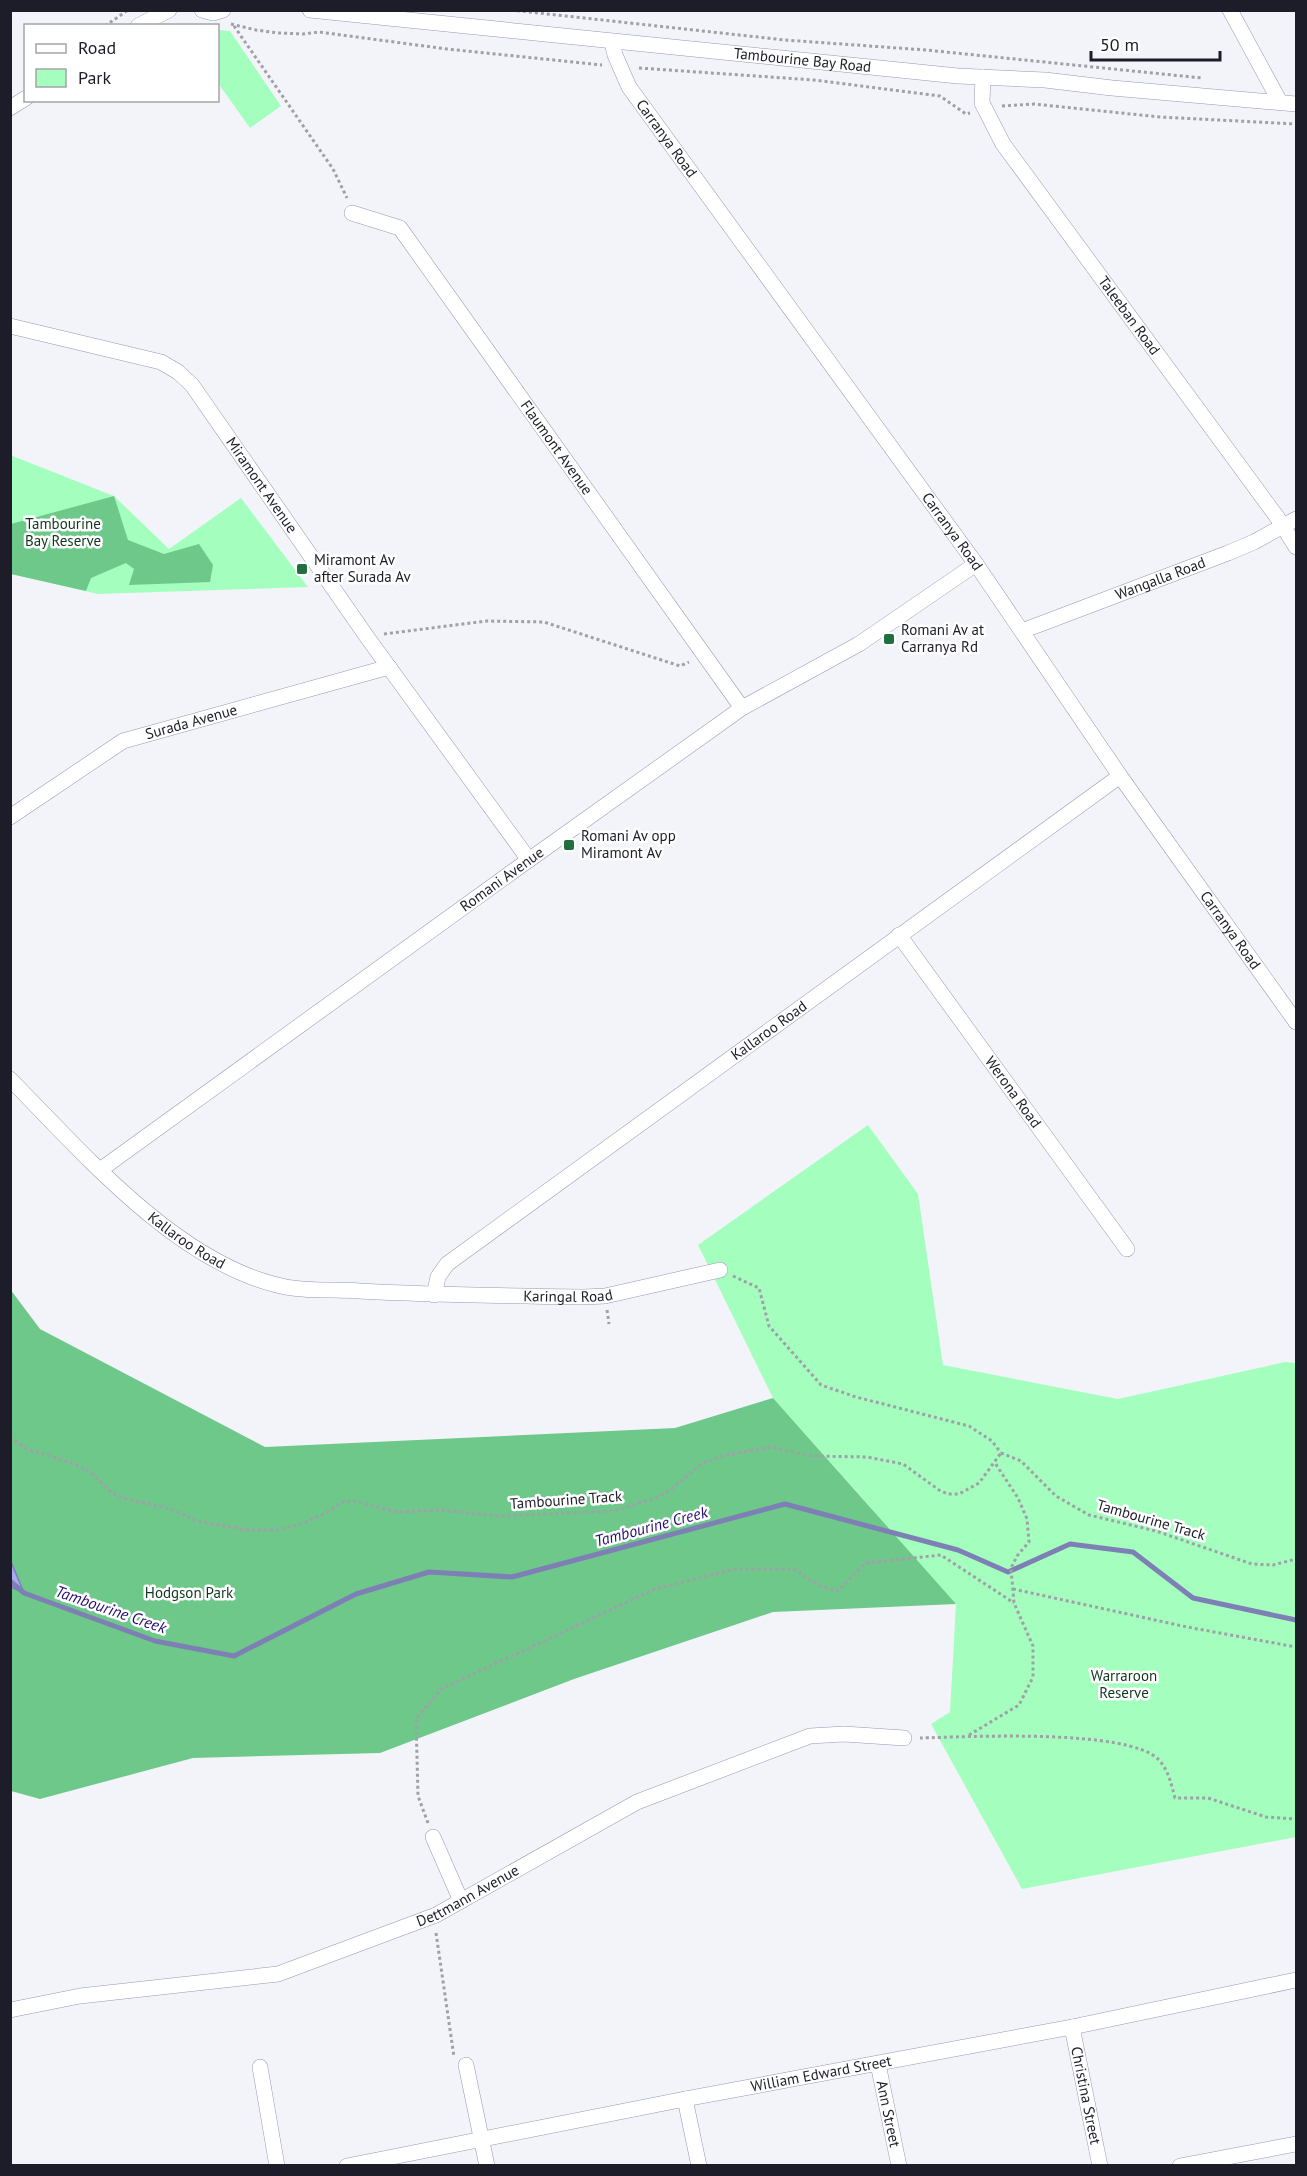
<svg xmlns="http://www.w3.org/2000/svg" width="1307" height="2176" viewBox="0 0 1307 2176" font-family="'PT Sans',sans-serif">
<rect width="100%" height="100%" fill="#f3f4fa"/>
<path fill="#a4febe" d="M218,30L230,31L281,106L250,128L218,83Z
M10,455L114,496L169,549L241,498L308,587L98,594L11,574Z
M868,1125L918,1194L943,1365L1118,1399L1285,1362L1296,1363V1837L1022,1889L931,1724L950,1712L956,1604L10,1474L872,1509L773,1398L698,1245Z"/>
<path fill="#6dc88a" d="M114,496L128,540L164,554L199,544L213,565L210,582L129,585L134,569L126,563L91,578L86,591L11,574V524Z
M10,1289L40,1329L265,1447L675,1428L773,1398L956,1604L773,1612L574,1679L380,1753L193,1758L40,1799L11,1791V1587L24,1592L10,1562Z"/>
<path fill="#a8abf2" stroke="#7e80b5" stroke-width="1.5" d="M11,1562L24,1593L11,1587Z"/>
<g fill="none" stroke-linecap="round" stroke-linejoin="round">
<path stroke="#7e80b5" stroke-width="5" d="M10,1581L24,1593L155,1641L234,1656L356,1594L429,1572L512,1577L785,1504L958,1550L1008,1572L1070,1544L1133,1552L1193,1598L1296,1620"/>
<defs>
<g id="street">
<path d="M202,10L213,13L223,10"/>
<path id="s1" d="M310,10L958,76L1045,80L1112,88L1296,104"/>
<path d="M1230,10L1280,102"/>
<path d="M138,26L169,10"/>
<path id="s2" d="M612,42L615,55L629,87L976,564L1120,776L1296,1022"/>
<path id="s3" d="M983,77L982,103L1003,144L1277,517L1296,547"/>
<path d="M10,108L26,98"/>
<path id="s4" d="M352,213L400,228L742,708"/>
<path id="s5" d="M10,326L161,362L178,372L192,385L367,637L529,860"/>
<path id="s6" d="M1022,631L1228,553L1254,542L1296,519"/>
<path id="s7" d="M10,817L123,741L389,667"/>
<path id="s8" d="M899,935L1127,1249"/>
<path id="s9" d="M10,1079C82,1152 172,1257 273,1284C300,1292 332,1289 359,1291C434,1295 508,1296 583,1297L605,1296L720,1270"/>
<path id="s10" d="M100,1170L512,872L742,708L859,644L976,564"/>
<path id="s11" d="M434,1295L438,1277L447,1264L1120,776"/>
<path d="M433,1837L461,1901"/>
<path id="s12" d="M10,2010L80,1996L278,1974L436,1915L637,1802L810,1736L844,1734L904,1738"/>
<path id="s13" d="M1072,2027L1100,2166"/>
<path id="s14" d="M878,2064L899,2166"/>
<path d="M466,2065L487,2166"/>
<path d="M260,2067L277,2166"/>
<path d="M685,2099L699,2166"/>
<path id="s15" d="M347,2166L685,2099L1072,2027L1296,1980"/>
<path d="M1180,2166L1296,2144"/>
</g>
</defs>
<use href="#street" stroke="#9698b5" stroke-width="16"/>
<path stroke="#9fa0a8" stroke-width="3" stroke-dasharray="3 3" stroke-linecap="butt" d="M511,10L785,40L926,50L1202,78
M231,24L256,30L278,33L303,34L319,32L447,49L602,65
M105,26L128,10
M234,26L333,169L347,198
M639,68L814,80L940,96L966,114L970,113
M1002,106L1034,104L1160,117L1296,124
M384,634L487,621L544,622L680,666L689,662
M733,1276L759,1288L769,1326L821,1385L856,1397L969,1426L992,1441L1001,1453
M607,1310L609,1324
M10,1437L27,1449L75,1464L94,1475L112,1493L123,1498L171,1509L197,1521L247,1530H277L304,1523L326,1513L342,1502L355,1501L397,1512L439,1510L499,1516L615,1511L658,1497L671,1489L703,1463L723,1456L770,1447L812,1456L867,1457L903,1464L939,1490L948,1494H959L979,1483L1001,1453
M1001,1453L1021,1461L1056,1496L1089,1515L1156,1531L1252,1564L1273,1565L1296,1559
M1013,1589L1187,1627L1296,1647
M969,1735L1019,1705L1033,1677V1646L1014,1603L1011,1568L1017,1556L1029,1542L1027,1519L1018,1498L995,1463
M920,1738C966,1737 1129,1728 1159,1760C1169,1771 1171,1784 1175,1798H1208L1266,1817L1296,1819
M428,1823L418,1796L416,1719L441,1689L655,1589L735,1569H793L820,1586L838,1591L865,1563L941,1555L1014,1603
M436,1933L454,2057"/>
<use href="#street" stroke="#fff" stroke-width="15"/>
</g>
<g fill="#206f3f" stroke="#fff" stroke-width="2">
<rect x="296" y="563" width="12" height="12" rx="3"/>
<rect x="883" y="633" width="12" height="12" rx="3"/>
<rect x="563" y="839" width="12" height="12" rx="3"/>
</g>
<g text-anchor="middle" stroke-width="5" stroke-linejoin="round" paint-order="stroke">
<g font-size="15" fill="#1c1d28" stroke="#fff">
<text dy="5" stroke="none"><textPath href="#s1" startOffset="495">Tambourine Bay Road</textPath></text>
<text dy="5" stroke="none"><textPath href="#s2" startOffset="112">Carranya Road</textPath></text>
<text dy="5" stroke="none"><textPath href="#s3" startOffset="285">Taleeban Road</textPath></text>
<text dy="5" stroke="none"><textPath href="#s4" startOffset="320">Flaumont Avenue</textPath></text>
<text dy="5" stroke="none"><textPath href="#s5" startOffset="316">Miramont Avenue</textPath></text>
<text dy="5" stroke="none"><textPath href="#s2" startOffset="598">Carranya Road</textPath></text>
<text dy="5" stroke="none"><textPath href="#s6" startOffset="148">Wangalla Road</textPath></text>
<text dy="5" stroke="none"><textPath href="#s7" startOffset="207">Surada Avenue</textPath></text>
<text dy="5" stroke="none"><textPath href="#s10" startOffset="496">Romani Avenue</textPath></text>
<text dy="5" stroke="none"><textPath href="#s2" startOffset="1084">Carranya Road</textPath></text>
<text dy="5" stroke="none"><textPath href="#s11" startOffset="432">Kallaroo Road</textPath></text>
<text dy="5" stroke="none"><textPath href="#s8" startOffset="194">Werona Road</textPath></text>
<text dy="5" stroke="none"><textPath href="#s9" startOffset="240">Kallaroo Road</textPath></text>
<text dy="5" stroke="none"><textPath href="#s9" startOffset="633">Karingal Road</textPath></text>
<text transform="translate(566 1500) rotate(-4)" y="5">Tambourine Track</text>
<text transform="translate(1151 1520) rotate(16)" y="5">Tambourine Track</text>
<text dy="5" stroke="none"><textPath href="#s12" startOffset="476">Dettmann Avenue</textPath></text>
<text dy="5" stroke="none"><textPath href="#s15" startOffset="483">William Edward Street</textPath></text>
<text dy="5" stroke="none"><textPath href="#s13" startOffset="70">Christina Street</textPath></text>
<text dy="5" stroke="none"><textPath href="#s14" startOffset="51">Ann Street</textPath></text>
</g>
<g font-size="15" fill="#10371e" stroke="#fff">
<text x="63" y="529">Tambourine<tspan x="63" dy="17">Bay Reserve</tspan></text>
<text x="189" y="1598">Hodgson Park</text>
<text x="1124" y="1681">Warraroon<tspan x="1124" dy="17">Reserve</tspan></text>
</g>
<g font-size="15" fill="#1c1d28" stroke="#fff" text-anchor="start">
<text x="314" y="565">Miramont Av<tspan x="314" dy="17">after Surada Av</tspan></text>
<text x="901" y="635">Romani Av at<tspan x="901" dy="17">Carranya Rd</tspan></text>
<text x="581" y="841">Romani Av opp<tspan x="581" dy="17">Miramont Av</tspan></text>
</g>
<g font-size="16" font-style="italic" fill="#250a72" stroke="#fff">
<text transform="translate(651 1526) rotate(-15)" y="6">Tambourine Creek</text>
<text transform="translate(111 1609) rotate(19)" y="6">Tambourine Creek</text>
</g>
</g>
<rect width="1307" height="2176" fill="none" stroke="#1c1d28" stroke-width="24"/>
<rect x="24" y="24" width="195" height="78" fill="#ffffff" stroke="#a4a5a9" stroke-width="1.5"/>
<rect x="36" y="44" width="30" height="9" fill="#ffffff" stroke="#a4a5a9" stroke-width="1.5"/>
<text x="78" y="54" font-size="18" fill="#1c1d28">Road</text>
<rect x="36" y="69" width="30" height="18" fill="#a4febe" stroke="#a4a5a9" stroke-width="1.5"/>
<text x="78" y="84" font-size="18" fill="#1c1d28">Park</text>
<path d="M1091 51v9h129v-9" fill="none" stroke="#1c1d28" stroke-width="3"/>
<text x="1100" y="51" font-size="18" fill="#1c1d28" stroke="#ffffff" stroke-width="4.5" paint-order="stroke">50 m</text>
</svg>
